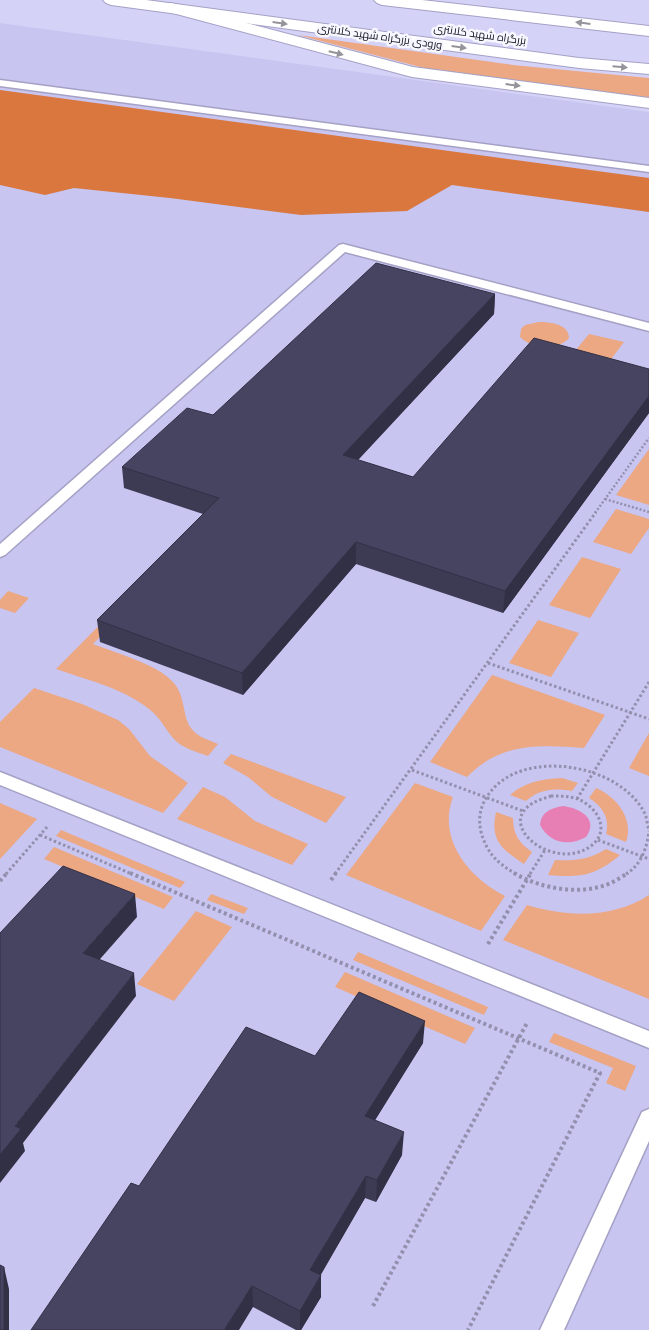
<svg xmlns="http://www.w3.org/2000/svg" width="649" height="1330" viewBox="0 0 649 1330" font-family="Ubuntu,Cairo,sans-serif">
<rect width="100%" height="100%" fill="#d5d2f8"/>
<path fill="#c8c5f1" d="M0,23L649,112V1330H0Z"/>
<path fill="#eca783" d="M298,35L513,65L649,78V98L424,68Z
M539,322C550,322 569,324 569,338C559,351 530,348 520,337L521,329L525,325Z
M589,334L624,342L606,366L570,357Z
M649,449V505L616,495Z
M616,509L649,519V528L631,554L593,542Z
M582,557L621,569L590,618L549,605Z
M156,568L165,570L93,644C116,653 157,664 173,682C186,696 182,716 191,728C197,737 209,740 218,744L208,756C197,752 182,748 174,739C165,729 160,717 149,709C123,688 87,680 56,669Z
M8,591L29,598L15,613L0,608V600Z
M538,620L579,633L551,677L509,663Z
M492,675L605,715L584,748C540,745 501,742 467,777L430,762Z
M34,688L82,704L118,720L129,729L150,756L188,783L163,813L0,747V722Z
M649,733V776L629,768Z
M231,754L346,797L326,823L272,797L248,777L223,763Z
M562,778L578,783L572,791C554,788 540,789 526,801L510,795C525,782 541,779 562,778Z
M415,783L453,797C437,839 469,878 505,896L481,931L346,875Z
M203,787L225,797L255,821L308,844L292,865L177,819Z
M596,788C617,797 634,819 626,842L606,834C610,818 603,807 589,798Z
M0,803L37,819L0,859Z
M496,812L513,818C513,834 519,843 532,852L524,864C501,849 490,840 496,812Z
M61,830L185,882L180,888L56,836Z
M54,847L173,897L164,909L44,859Z
M606,849L620,855C595,876 580,878 548,875L555,860C574,861 589,860 606,849Z
M211,894L248,908L244,914L207,900Z
M649,895V999L503,940L527,905C566,917 613,919 649,895Z
M196,911L232,927L174,1001L137,984Z
M358,952L488,1007L484,1015L353,960Z
M345,972L475,1028L465,1044L335,987Z
M554,1033L636,1066L625,1091L606,1083L613,1068L549,1042Z"/>
<path fill="#da773e" d="M0,90L649,178V212L452,185L407,211L301,215L170,198L74,188L45,195L0,185Z"/>
<path fill="#e77fb5" d="M563,806C580,808 599,819 586,837C569,847 549,843 540,825C541,812 551,808 563,806Z"/>
<g fill="none" stroke-linecap="round" stroke-linejoin="round">
<defs>
<path id="service" d="M0,80L649,166V172L0,86Z
M343,244L649,323V331L345,252L5,555L0,557V544L339,245Z
M0,772L649,1031V1048L0,785Z
M649,1109V1141L564,1330H540L642,1112Z"/>
<path id="minor" d="M171,3L413,67L649,98V108L412,77L165,11L163,8L165,5Z"/>
<path id="trunk" d="M103,0H146L579,58L649,64V74L579,68L111,5L106,3Z
M374,0H422L649,26V36L382,5L377,3Z"/>
</defs>
<use href="#service" stroke="#a4a1c5" stroke-width="3"/>
<use href="#minor" stroke="#a4a1c5" stroke-width="2"/>
<use href="#trunk" stroke="#a4a1c5" stroke-width="2"/>
<path stroke="#9290ad" stroke-width="2.5" stroke-dasharray="2 2" stroke-linecap="butt" d="M605,499L649,512
M595,513L649,438"/>
<path stroke="#9290ad" stroke-width="3" stroke-dasharray="2.5 2.5" stroke-linecap="butt" d="M488,663L649,719
M412,770L523,811
M551,796C560,796 569,796 578,799C599,808 612,833 588,848C552,870 495,825 533,803C538,800 545,798 551,796Z
M577,799L649,682
M40,835L132,874
M598,840L649,859
M6,874L47,827
M335,874L596,512
M516,874C497,863 487,853 481,832C478,818 480,807 488,795C521,747 618,763 644,812C647,817 647,824 649,830
M530,874L545,850
M626,874C641,865 647,848 649,831"/>
<path stroke="#9290ad" stroke-width="4" stroke-dasharray="3 3" stroke-linecap="butt" d="M130,873L600,1073L468,1330
M514,873C541,889 581,896 611,883C617,880 623,876 628,873
M331,880L336,873
M0,881L7,873
M488,944L531,873
M373,1306L527,1023"/>
<use href="#service" fill="#fff" fill-rule="evenodd"/>
<use href="#minor" fill="#fff" fill-rule="evenodd"/>
<use href="#trunk" fill="#fff" fill-rule="evenodd"/>
</g>
<path fill="#3d3a54" d="M495,294L494,314L358,460L413,477L649,369V413L503,613L356,564L243,695L100,642L97,620L203,514L124,488L122,467Z
M423,1043L375,1120L402,1155L376,1202L365,1198L320,1275L321,1297L301,1330H296L253,1307L139,1186L315,1056Z"/>
<path fill="#323045" d="M495,294L494,314L343,476V455Z
M649,396V413L503,613L505,591Z
M356,542V564L243,695L242,673Z
M135,894L137,917L86,975L83,953Z
M134,973L136,996L23,1143L25,1151L0,1183V1155L15,1126Z
M425,1021L423,1043L364,1138L365,1116Z
M404,1132L402,1155L376,1202L377,1180Z
M366,1176L365,1198L311,1292L310,1270Z
M4,1267L9,1289V1330H4Z
M321,1275V1297L301,1330H300V1311Z
M252,1286L253,1307L239,1330H224Z"/>
<path fill="#474462" stroke="#323045" d="M376,263L495,294L343,455L413,477L534,338L649,369V396L505,591L356,542L242,673L97,620L219,498L122,467L187,408L213,415Z
M63,866L135,894L83,953L134,973L15,1126L21,1129L0,1155V933Z
M359,992L425,1021L365,1116L404,1132L377,1180L366,1176L310,1270L321,1275L300,1311L252,1286L224,1330H31L131,1183L139,1186L246,1027L315,1056Z
M0,1265L4,1267V1330H0Z"/>
<defs><path id="oneway-solid" d="M-6-.8H1V-3.2L6.5 0L1 3.2V.8H-6Z" transform="scale(1.25)"/></defs>
<g fill="#95949a">
<use href="#oneway-solid" transform="translate(280 23) rotate(8)"/>
<use href="#oneway-solid" transform="translate(583 23) rotate(-173)"/>
<use href="#oneway-solid" transform="translate(459 47) rotate(8)"/>
<use href="#oneway-solid" transform="translate(336 53) rotate(14)"/>
<use href="#oneway-solid" transform="translate(620 67) rotate(5)"/>
<use href="#oneway-solid" transform="translate(513 85) rotate(7)"/>
</g>
<g text-anchor="middle" stroke-width="5" stroke-linejoin="round" paint-order="stroke">
<g font-size="11" fill="#13121f" stroke="#f7f7ff">
<text transform="translate(480 34) rotate(8)" y="4">بزرگراه شهید کلانتری</text>
<text transform="translate(380 36) rotate(8)" y="4">ورودی بزرگراه شهید کلانتری</text>
</g>
</g>
</svg>
